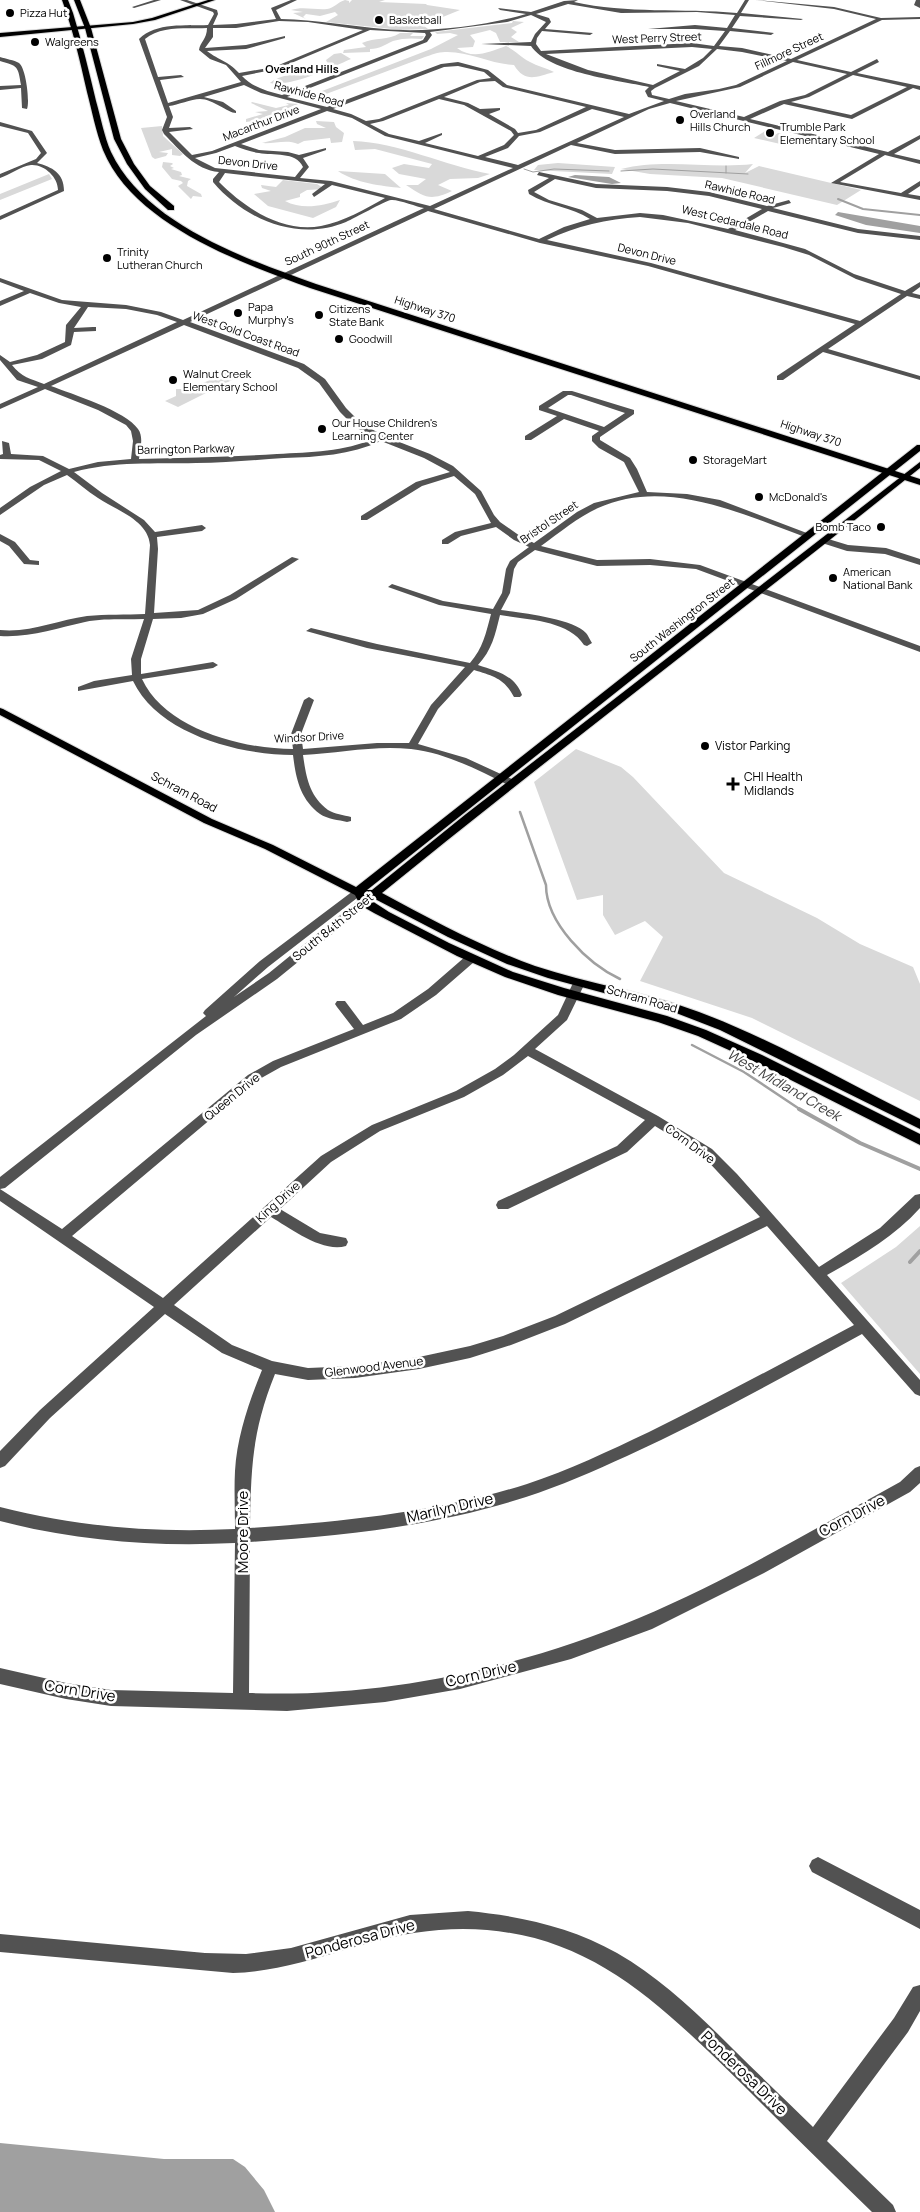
<svg xmlns="http://www.w3.org/2000/svg" width="920" height="2212" viewBox="0 0 920 2212" font-family="Manrope,sans-serif">
<rect width="100%" height="100%" fill="#fff"/>
<path fill="#d9d9d9" d="M345,0L349,1V3L352,0H385L379,2L426,4L427,5L460,10L423,25L428,29L401,30L326,22L338,15L335,12L320,16L306,14L303,17L306,19L293,13L303,12L291,10C302,6 315,10 327,9C334,8 338,2 345,0Z
M513,21L524,22L511,28L517,32L511,37L519,42H500L496,33L490,30L470,35L475,41L473,47L457,48C473,60 489,52 506,46C515,50 520,57 530,62C537,66 546,68 554,72C536,77 525,83 514,65C491,64 468,51 445,52C438,52 431,55 425,57L310,100L304,98L431,49L458,35L450,33L437,34L435,32L512,23Z
M400,33H413L410,36H424L422,39C413,38 402,38 393,41C384,45 380,49 370,49V52L343,53L344,50L366,47L362,43C375,37 388,41 400,33Z
M341,53L351,59C330,68 292,87 270,83C280,74 296,75 309,71C317,68 320,65 328,64L326,60L334,54Z
M252,102L276,108L289,105L286,103L298,104L259,120L246,122V119L263,114L255,112L268,111L251,103Z
M316,121L334,122L336,127L344,133L342,142L331,143L330,138L304,141L298,144C287,139 274,144 262,143L285,137L305,128H326L317,124Z
M162,126L163,136L183,154L180,156L172,155V149L159,152L168,153L166,156L155,159L152,157L141,128Z
M765,131L776,134L769,139L778,133L802,138L789,146L754,138Z
M353,141C398,142 445,166 490,174L478,178L450,179L438,185L452,191C430,201 426,198 406,185H418L426,179L399,174L392,168L404,164L429,168L432,164L375,149L355,150Z
M163,162L172,163L173,164L170,166L174,168L171,169L181,172L182,175L179,176L191,179L188,181L187,186L201,194L202,197L193,196L191,199L178,186L183,183L181,181L172,179L162,167Z
M558,163L615,167L612,174L534,170L538,165Z
M753,164L745,173L759,166L861,190L837,205L722,178L650,174L621,169C663,158 709,169 753,164Z
M338,171L385,174L401,188C382,186 355,183 338,171Z
M49,174L52,179L0,200V194Z
M283,180L317,184L325,189L307,190L300,194V197L285,201C302,210 322,206 340,200L336,207L313,218L268,206L254,194L271,191L262,188L261,185L276,187Z
M225,372L238,377L178,407L165,401L176,396V389H190L212,379L215,380L223,377L219,375Z
M576,749L621,767L633,777L724,873L817,918L860,944L913,967L920,984V1101L752,1018L640,981L663,937L645,921L615,935L603,915V895L577,900L534,782Z
M920,1226V1374L841,1283L896,1247Z"/>
<path fill="#a0a0a0" d="M575,175L609,177L621,183L612,184L568,177Z
M838,212L920,226V233L866,225L835,215Z
M0,2143L164,2159H233L245,2167L264,2190L275,2212H0Z"/>
<g fill="none" stroke-linecap="round" stroke-linejoin="round">
<path stroke="#a0a0a0" stroke-width="1" d="M726,166V173
M524,169L533,172L554,169L609,171
M621,171L653,169L748,174"/>
<path stroke="#a0a0a0" stroke-width="2" d="M838,199L863,209L920,215"/>
<path stroke="#a0a0a0" stroke-width="2.5" d="M520,812L546,885C546,923 588,964 620,979
M692,1045L744,1072L801,1110"/>
<path stroke="#a0a0a0" stroke-width="4" d="M799,1109L860,1143L920,1169
M910,1262L920,1251"/>
<defs>
<path id="major" d="M208,0H215L155,20L133,24L0,37V33L133,22L152,18Z
M917,445H920V451L367,890H372L466,814L920,462V468C742,611 559,749 382,893C432,920 482,947 535,966C589,984 646,992 699,1012C776,1041 847,1083 920,1119V1129L720,1030L671,1011L548,978L507,964L448,937L375,899L372,901L389,912L449,943L513,972L564,988L667,1016L706,1030L762,1055L920,1134V1145L753,1061L698,1036L658,1022L558,995L505,977L457,956L374,913L360,905L355,895L265,849L204,823L0,715V708L3,709L212,819L273,845L356,887Z"/>
<path id="highway" d="M62,0H68L73,13C82,42 89,72 96,101C101,118 104,136 111,152C145,224 246,259 316,284L920,479V485L310,288C240,262 134,225 103,150C96,132 92,111 87,92C80,61 73,30 62,0Z
M74,0H80L91,28L121,139L134,164L150,186L174,206V210H168L145,189L127,164L114,139L85,28Z"/>
</defs>
<use href="#major" stroke="#dbdbdb" stroke-width="2"/>
<use href="#highway" stroke="#dbdbdb" stroke-width="2"/>
<path fill="#525252" fill-rule="evenodd" d="M154,0H161L134,8L132,7Z
M180,0H187L217,10L218,14L213,25L236,24L276,19L271,8L291,0H297L276,10L281,19C316,20 350,26 384,29C426,33 486,26 526,14L500,10L498,8L531,12L564,1L578,0L574,2C627,14 682,8 737,13L745,0H749L741,13L803,19L801,20L740,16L732,28L774,33L771,35L730,31L719,46L742,48L791,59L876,19L834,9L755,0L834,7L881,18L920,17V19L882,20L797,60L851,72L877,59L879,62L857,73L915,85L920,86V90L913,88L852,119L784,104L750,119L888,152L920,135V139L894,154L920,160V164L885,155L840,182L901,193L920,181V186L908,194L920,196V200L831,183L879,154L670,103L649,109L577,143L615,150L700,148L739,157V159L700,152L615,154L571,145L434,209L539,239L564,227L590,219C572,207 548,206 529,194L528,190L549,178L537,175L539,172L596,184L667,187L709,192L767,206L789,200L791,203L773,208L858,229L920,236V240L858,233L768,211L735,230L805,249L854,274L905,291L920,282V287L912,293L920,295V299L907,296L828,349L920,376V380L823,352L783,380H777V376L855,324L648,266L540,243L428,211L190,322L304,364L325,379L346,408L361,423L384,436L430,454L453,466L481,491L494,515L500,522L520,536L534,543L577,512L594,503L639,492L624,462L599,448L592,441V436L599,431L564,419L531,440H525V436L557,416L539,410V406L563,391H572L634,410V414L600,437V440L630,458L637,469L647,492L687,494L720,500L812,535L805,537C742,514 665,477 598,508C578,517 559,533 541,546L597,560L650,559L700,565L920,646V652L696,569L650,565L597,566L535,550L518,562L514,569L510,593L501,610C521,613 572,618 586,633C588,635 590,640 592,643L587,646L584,645C568,620 527,620 500,615C495,635 492,650 478,665C496,671 515,675 522,695L520,697H514C504,678 493,676 474,670L438,709L418,744L466,758L516,781V785H508C478,770 446,753 411,749C375,745 339,753 303,755C306,776 309,796 328,810C334,814 344,815 351,817V821L347,822C339,820 327,819 320,814C300,799 296,779 293,755C239,755 158,734 133,681L78,691V687L94,681L132,675L131,659L144,619C125,620 103,618 85,622C57,628 29,638 0,636V630C31,633 57,620 87,616C106,614 126,615 145,614L150,545C148,520 116,510 98,498C87,491 77,482 67,475L44,485L0,515V508L30,487L61,471L39,460L0,459V455L3,454L2,441L9,443L11,454L43,456L69,469L98,462L131,459L133,441L131,431L126,425L98,410L45,389L0,409V404L38,387L17,380L0,360V355L10,362L37,355L65,342L66,325L81,307L59,303L30,293L0,306V301L24,291L0,282V278L62,300L126,305L161,312L183,320L424,208C417,207 398,199 391,200C385,201 355,218 346,222C298,242 245,220 213,182V179L219,172C195,170 180,150 164,134L162,130L167,117L139,39C156,22 186,26 208,25L214,14L213,12ZM568,4L621,13L697,12L735,15L727,28L695,25L648,29H695L725,31L714,46L692,43L541,51L536,44L537,38L542,31L590,35L593,33L545,29L551,22L549,18L536,14ZM531,15L546,22L535,34L531,42L481,44L531,46C549,73 618,80 649,87L645,91L648,97L664,101L629,114L507,85L488,70L458,62L441,64L327,107L287,97L427,42L432,35L430,32L507,22ZM279,21L308,22L363,30L274,67L239,73C227,60 220,61 207,51L246,49L285,38V36L246,45L205,48L213,37V28H236ZM207,28C207,39 200,42 199,50L210,59L226,65L241,82L168,103L160,80L184,77L181,75L158,77L145,39C161,25 187,29 207,28ZM370,30L425,33L426,35L423,40L282,95C267,91 252,87 242,76L277,69ZM692,47L712,49L703,58L685,69L657,64V66L680,71L653,85L588,70L546,54ZM717,49L742,52L787,61L736,85L719,89L685,94L669,99L652,95L651,91L655,88L699,66ZM793,62L847,74L805,95L780,101L744,117L676,101L740,87ZM458,66L484,72L491,78L477,80L379,119L366,121L351,114L333,109L444,67ZM853,75L907,87L851,115L791,102L809,97ZM495,81L503,87L586,107L536,130L518,133L515,129L489,114L500,110V108L480,109L468,103L444,97L480,82ZM244,85L261,93L321,109L212,151L192,155L169,132L193,129L190,127L169,128L173,117L169,106C178,105 191,99 200,99C213,99 228,113 236,113V111L223,102L204,97ZM439,99L464,105L511,131L514,135L504,145L478,156L425,143L442,135V133L419,141L389,134L370,124L383,121ZM592,109L624,117L518,165L485,157L508,148L519,136L540,132ZM327,111L352,118L385,136L513,168L430,206L331,181L300,178L309,167L303,158L326,150V148L299,155L288,152L259,150L241,144ZM235,146C243,149 251,152 259,153C273,156 296,151 303,167L295,177L215,168L195,158L216,153ZM225,173L325,184L312,194L314,197L332,185L385,198C365,209 343,222 321,226C282,233 245,208 219,182ZM555,179L596,188L667,191L709,196L762,209L728,229L663,215L640,213L597,218L582,210L549,200L534,192ZM640,217L688,223L783,247L809,255L856,279L901,294L860,321L651,263L547,240C577,226 606,219 640,217ZM88,307L126,309L157,315L177,322L44,384C31,379 21,377 12,365L42,359L71,345L74,332L96,331V327H93L74,328ZM184,325L298,368L319,383L340,412L355,427L375,438C344,452 311,452 277,454C231,457 185,458 139,459C140,450 144,437 138,429C126,411 72,394 51,386ZM568,395H571L625,413L604,427L548,408ZM381,441L424,458L450,472L416,482L361,516V520H367L422,486L454,476L475,494L491,523L455,532L442,540V544H448L461,536L496,527L514,540L529,547L510,561L506,569L502,593L493,609L443,601L392,584L388,587L439,605L491,614C486,633 483,648 470,663L377,644L311,628L306,631L367,648L465,667L431,705L409,743H377L303,749L301,734L314,700L309,697L304,700L291,734L293,749C242,749 165,729 142,679L213,668L218,665L213,662L141,674V659L153,619L181,618L203,614L236,599L299,559L292,557L230,595L198,610L154,613L158,549L157,537L202,531L206,528L202,525L155,532L144,520L102,493L74,472C114,461 155,464 196,463C225,463 255,460 284,458C318,457 350,455 381,441Z
M916,0H920V8L914,5Z
M0,57C6,59 14,60 19,63C26,68 30,102 27,109L22,108L21,88L0,90V86L21,85C18,66 18,66 0,61Z
M0,122L32,131L47,153L37,163C52,167 64,173 64,191L0,220V216L58,190C58,177 44,164 31,165C21,166 10,175 0,178V174L36,159L41,153L28,133L0,126Z
M0,534L15,542L30,560L39,561V565L24,564L9,546L0,541Z
M825,538L848,545L886,548L920,559V565L885,554L847,551L822,543L821,541Z
M357,888L361,889L363,892L361,895L268,967L234,997L269,973L360,899H368L370,902L368,905L277,979L196,1035L5,1188L0,1189L62,1229L248,1075L273,1061L354,1029L337,1007L335,1004L337,1001H345L363,1025L393,1013L428,989L466,956H474L476,959L474,962L436,995L401,1019L281,1067L256,1081L72,1236L163,1298L321,1156L372,1125L456,1091L495,1069L514,1055L558,1015L573,983L579,979L585,983L567,1020L535,1049L658,1116L712,1149L737,1174L819,1267L880,1228L915,1195L920,1194V1208C894,1237 861,1256 827,1275L920,1380V1396L915,1394L862,1334C785,1376 707,1419 627,1456C594,1471 560,1486 526,1497C437,1526 343,1536 250,1542L249,1693C381,1698 518,1669 639,1618C729,1580 814,1529 900,1482L915,1468L920,1466V1483L910,1492L764,1573L652,1629L571,1659L460,1689L385,1702L287,1711L111,1706L66,1699L0,1684V1668L66,1683L111,1690L233,1693L235,1543C155,1547 77,1541 0,1521V1507C78,1527 155,1533 235,1529C235,1509 234,1490 235,1471C237,1436 249,1402 262,1370L222,1353L165,1314L50,1418L5,1466L0,1468V1451L40,1410L154,1307L0,1201V1177L206,1016L203,1013L205,1010L260,961ZM528,1056L645,1120L617,1146L498,1201L496,1205L498,1209H508L627,1152L655,1126L702,1155L760,1217L555,1316L503,1336L470,1346L419,1357L355,1366L308,1368L272,1361L232,1345L174,1305L271,1217C290,1228 322,1253 346,1246L348,1242L346,1238L320,1233L280,1209L331,1162L380,1131L464,1097L503,1075ZM767,1226L854,1325C786,1361 718,1398 649,1432C609,1451 569,1470 527,1484C438,1512 343,1522 250,1528C251,1468 252,1431 275,1374L308,1380L355,1378L419,1369L470,1358L511,1345L565,1324Z
M818,1857L920,1910V1929L812,1872L809,1866L812,1860Z
M468,1911C520,1916 571,1927 617,1953C662,1979 698,2014 734,2050C760,2076 787,2101 813,2127L894,2018L913,1987L920,1985V2011L908,2032L827,2141L893,2205L896,2212H872C829,2170 786,2128 743,2085C652,1996 577,1920 439,1930C368,1935 304,1971 233,1973L0,1952V1934L205,1953L246,1954L291,1948L410,1915Z"/>
<use href="#major" fill="#000" fill-rule="evenodd"/>
<use href="#highway" fill="#000" fill-rule="evenodd"/>
</g>
<g fill="#000" stroke="#fff" stroke-width="2">
<circle cx="10" cy="13" r="5"/>
<circle cx="379" cy="20" r="5"/>
<circle cx="35" cy="42" r="5"/>
<circle cx="680" cy="120" r="5"/>
<circle cx="770" cy="133" r="5"/>
<circle cx="107" cy="258" r="5"/>
<circle cx="238" cy="313" r="5"/>
<circle cx="319" cy="315" r="5"/>
<circle cx="339" cy="339" r="5"/>
<circle cx="173" cy="380" r="5"/>
<circle cx="322" cy="429" r="5"/>
<circle cx="693" cy="460" r="5"/>
<circle cx="759" cy="497" r="5"/>
<circle cx="881" cy="527" r="5"/>
<circle cx="833" cy="578" r="5"/>
<circle cx="705" cy="746" r="5"/>
<path d="M730.5 776.5h5v5h5v5h-5v5h-5v-5h-5v-5h5z"/>
</g>
<g text-anchor="middle" stroke-width="5" stroke-linejoin="round" paint-order="stroke">
<g font-size="11" fill="#000" stroke="#fff" text-anchor="start">
<text x="20" y="17">Pizza Hut</text>
<text x="389" y="24">Basketball</text>
<text x="45" y="46">Walgreens</text>
<text x="690" y="118">Overland<tspan x="690" dy="13">Hills Church</tspan></text>
<text x="780" y="131">Trumble Park<tspan x="780" dy="13">Elementary School</tspan></text>
<text x="117" y="256">Trinity<tspan x="117" dy="13">Lutheran Church</tspan></text>
<text x="248" y="311">Papa<tspan x="248" dy="13">Murphy's</tspan></text>
<text x="329" y="313">Citizens<tspan x="329" dy="13">State Bank</tspan></text>
<text x="349" y="343">Goodwill</text>
<text x="183" y="378">Walnut Creek<tspan x="183" dy="13">Elementary School</tspan></text>
<text x="332" y="427">Our House Children's<tspan x="332" dy="13">Learning Center</tspan></text>
<text x="703" y="464">StorageMart</text>
<text x="769" y="501">McDonald's</text>
<text x="871" y="531" text-anchor="end">Bomb Taco</text>
<text x="843" y="576">American<tspan x="843" dy="13">National Bank</tspan></text>
</g>
<g font-size="11" fill="#000" stroke="#fff">
<text transform="translate(657 38) rotate(-2)" y="4">West Perry Street</text>
<text transform="translate(789 51) rotate(-25)" y="4">Fillmore Street</text>
<text transform="translate(309 94) rotate(15)" y="4">Rawhide Road</text>
<text transform="translate(261 123) rotate(-21)" y="4">Macarthur Drive</text>
<text transform="translate(248 163) rotate(6)" y="4">Devon Drive</text>
<text transform="translate(740 192) rotate(13)" y="4">Rawhide Road</text>
<text transform="translate(735 222) rotate(14)" y="4">West Cedardale Road</text>
<text transform="translate(327 243) rotate(-25)" y="4">South 90th Street</text>
<text transform="translate(647 254) rotate(14)" y="4">Devon Drive</text>
<text transform="translate(425 309) rotate(18)" y="4">Highway 370</text>
<text transform="translate(246 334) rotate(20)" y="4">West Gold Coast Road</text>
<text transform="translate(811 433) rotate(18)" y="4">Highway 370</text>
<text transform="translate(186 449) rotate(-1)" y="4">Barrington Parkway</text>
<text transform="translate(549 522) rotate(-34)" y="4">Bristol Street</text>
<text transform="translate(682 620) rotate(-38)" y="4">South Washington Street</text>
<text transform="translate(309 737) rotate(-3)" y="4">Windsor Drive</text>
</g>
<g font-size="11" font-weight="bold" fill="#000" stroke="#fff">
<text x="302" y="73">Overland Hills</text>
</g>
<g font-size="12" fill="#000" stroke="#fff" text-anchor="start">
<text x="715" y="750">Vistor Parking</text>
<text x="744" y="781">CHI Health<tspan x="744" dy="14">Midlands</tspan></text>
</g>
<g font-size="12" fill="#000" stroke="#fff">
<text transform="translate(184 792) rotate(28)" y="4">Schram Road</text>
<text transform="translate(333 927) rotate(-39)" y="4">South 84th Street</text>
<text transform="translate(642 999) rotate(16)" y="4">Schram Road</text>
<text transform="translate(232 1097) rotate(-39)" y="4">Queen Drive</text>
<text transform="translate(690 1144) rotate(36)" y="4">Corn Drive</text>
<text transform="translate(278 1202) rotate(-42)" y="4">King Drive</text>
<text transform="translate(374 1367) rotate(-7)" y="4">Glenwood Avenue</text>
</g>
<g font-size="14" font-style="italic" fill="#414141" stroke="#fff">
<text transform="translate(784 1085) rotate(30)" y="5">West Midland Creek</text>
</g>
<g font-size="15" fill="#000" stroke="#fff">
<text transform="translate(450 1508) rotate(-13)" y="5">Marilyn Drive</text>
<text transform="translate(852 1516) rotate(-28)" y="5">Corn Drive</text>
<text transform="translate(243 1532) rotate(-90)" y="5">Moore Drive</text>
<text transform="translate(481 1674) rotate(-13)" y="5">Corn Drive</text>
<text transform="translate(80 1691) rotate(9)" y="5">Corn Drive</text>
<text transform="translate(360 1939) rotate(-15)" y="5">Ponderosa Drive</text>
<text transform="translate(744 2073) rotate(44)" y="5">Ponderosa Drive</text>
</g>
</g>
</svg>
